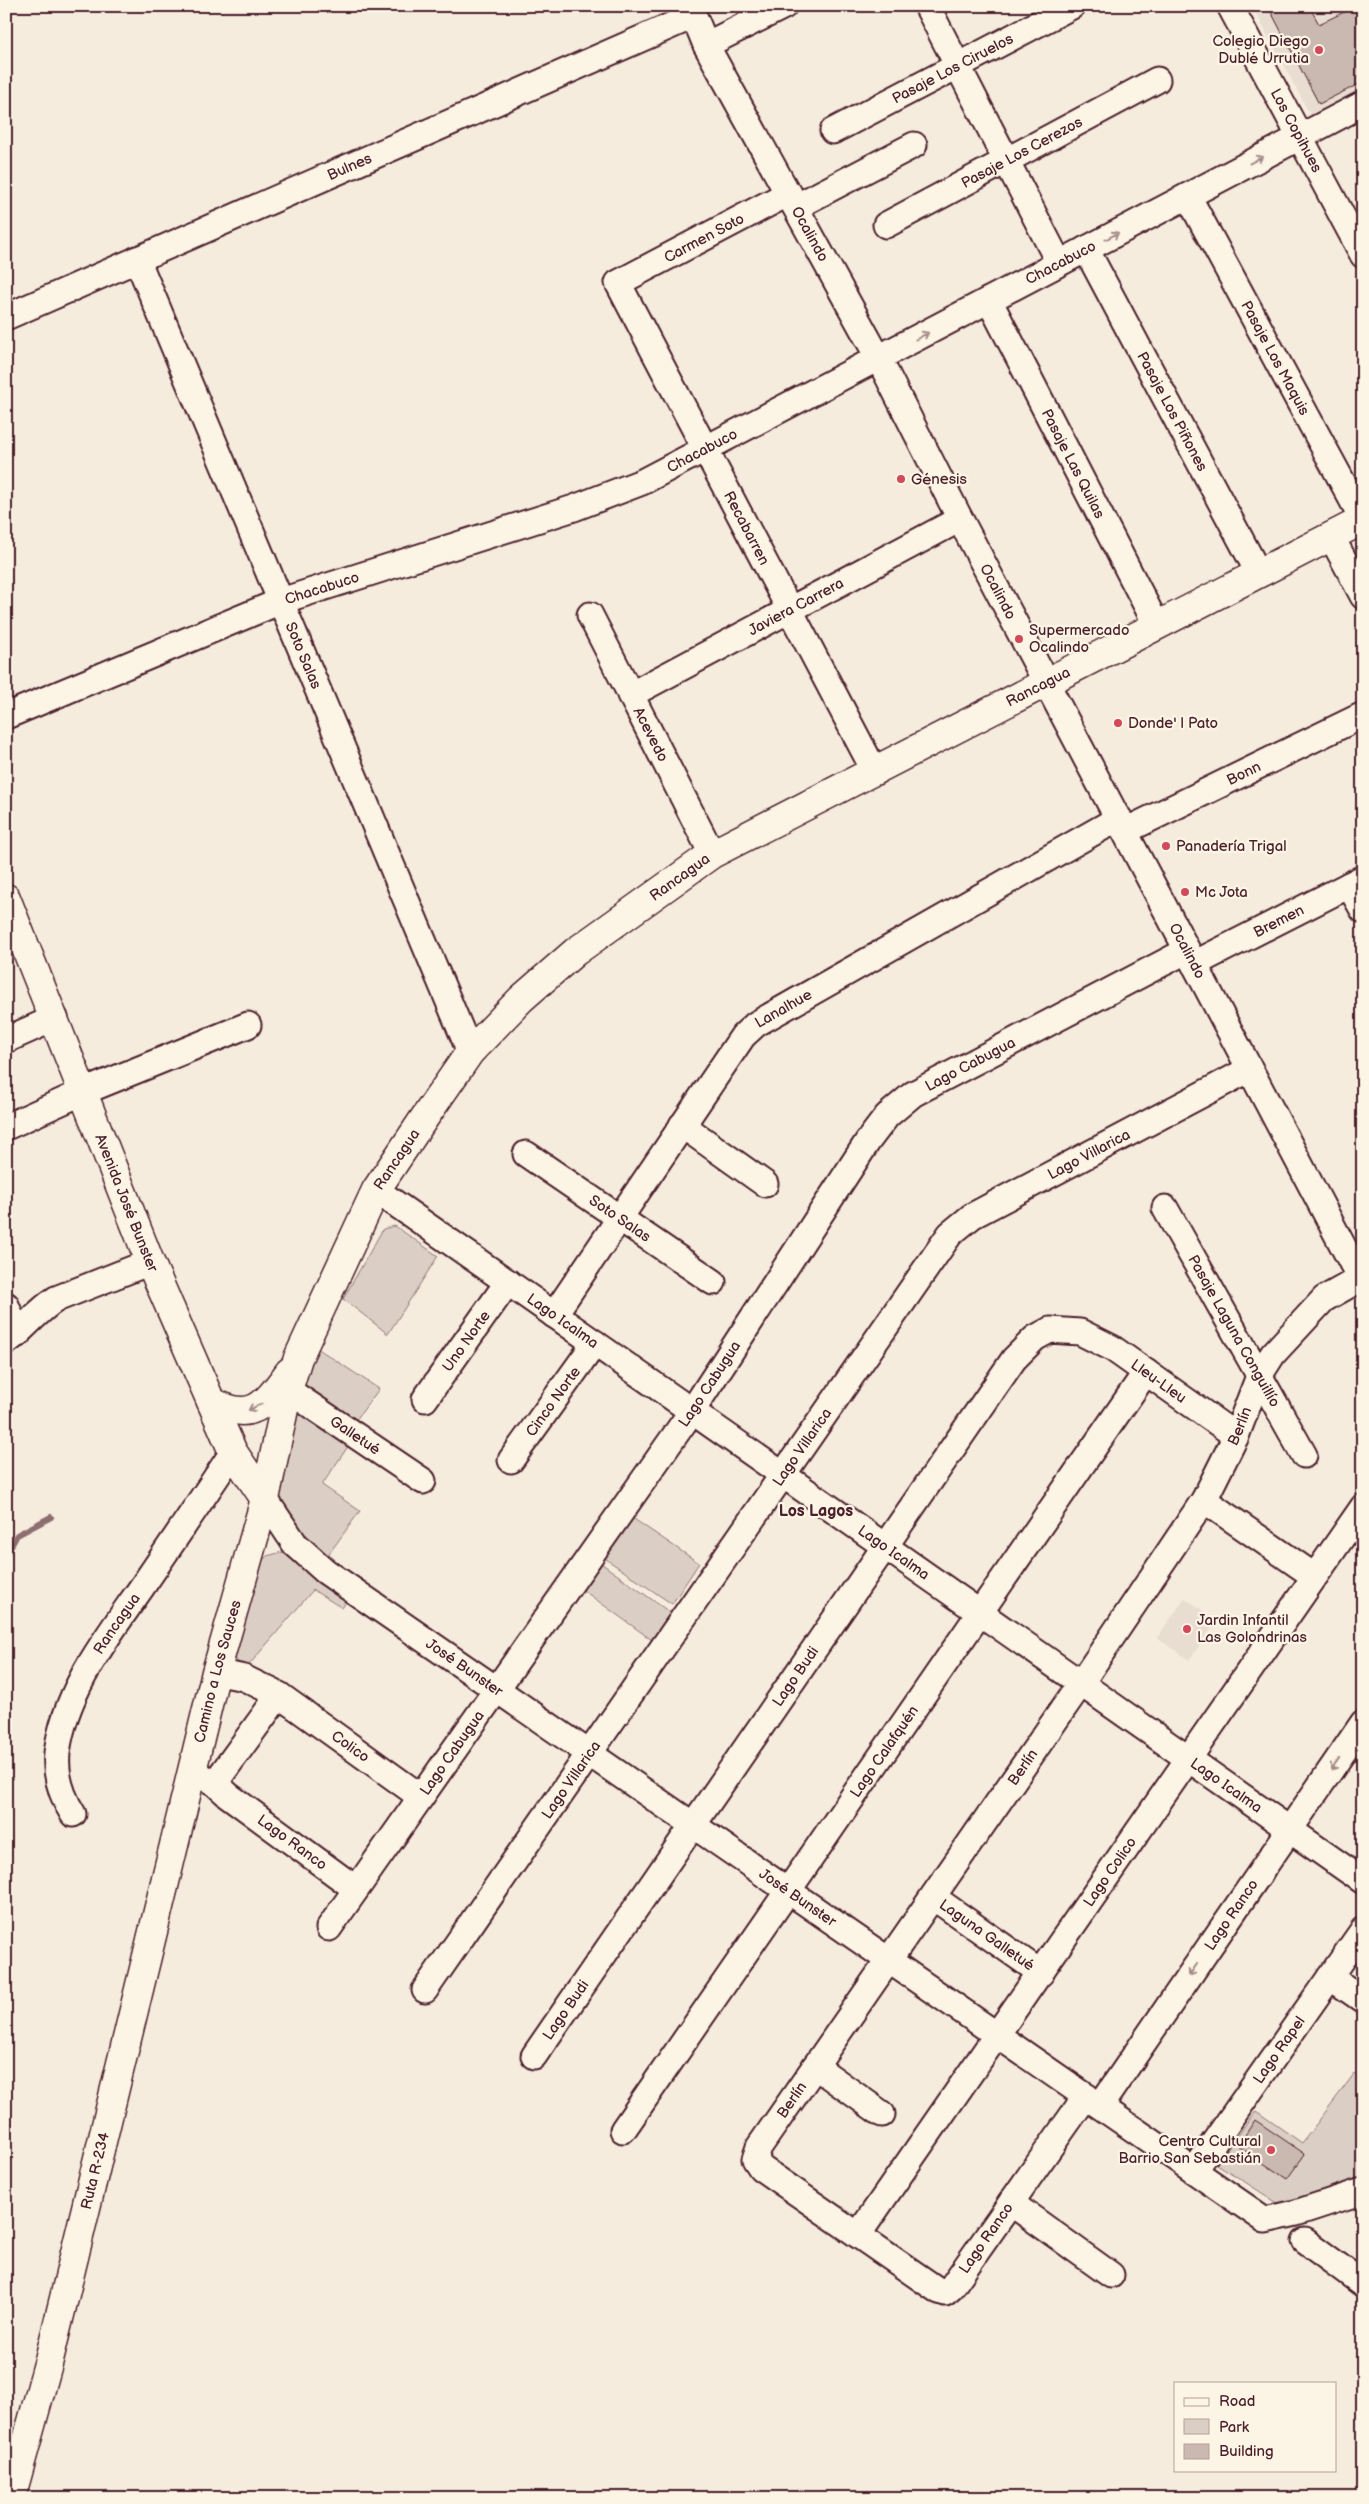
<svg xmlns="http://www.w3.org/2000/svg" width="1369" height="2504" viewBox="0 0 1369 2504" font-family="'Balsamiq Sans',sans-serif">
<rect width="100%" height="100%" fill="#f5ecde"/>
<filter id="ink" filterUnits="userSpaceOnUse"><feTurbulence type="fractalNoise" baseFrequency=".02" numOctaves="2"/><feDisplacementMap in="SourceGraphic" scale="10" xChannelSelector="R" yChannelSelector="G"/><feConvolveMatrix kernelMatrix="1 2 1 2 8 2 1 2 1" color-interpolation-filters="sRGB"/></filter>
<g filter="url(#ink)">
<path fill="#e8ddd0" d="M1252,6H1363V94L1313,120Z
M1185,1598L1217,1621L1189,1660L1157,1638Z"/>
<path fill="#dbcec4" stroke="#927678" d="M395,1226L438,1256L388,1334L343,1299L383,1229Z
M317,1348L379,1389L353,1424L303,1390Z
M295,1402L351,1442L322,1485L360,1511L328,1555L287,1517L275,1485Z
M628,1515L699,1563L672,1604L600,1555Z
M282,1552L346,1602L342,1608L313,1590L243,1672L232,1652L251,1572L267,1556Z
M598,1561L675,1616L656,1643L580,1588Z
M1354,2074L1363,2080V2176L1279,2204L1217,2164L1256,2111L1302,2143Z"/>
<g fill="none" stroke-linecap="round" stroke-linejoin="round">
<path stroke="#8c6e70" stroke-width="6" d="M6,1555L17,1535L51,1517"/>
</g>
<path fill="#cab9b1" stroke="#4a1f2b" d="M1268,6H1309L1319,24L1357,6H1363V82L1319,104Z
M1255,2120L1305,2154L1287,2179L1238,2146Z"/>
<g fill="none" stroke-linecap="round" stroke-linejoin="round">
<defs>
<g id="minor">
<path id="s1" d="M690,6L706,45L879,359L960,519L1363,1284"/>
<path d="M927,6L1059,263"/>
<path id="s2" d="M1230,6L1363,255"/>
<path d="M706,45L784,6"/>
<path id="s3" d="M833,131L1072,6"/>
<path id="s4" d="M789,193L618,283L875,772"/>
<path id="s5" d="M1188,196L1363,520"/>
<path d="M797,206L914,145"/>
<path id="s6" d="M886,225L1157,80"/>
<path id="s7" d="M1086,249L1259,574"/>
<path id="s8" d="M137,259L470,1052"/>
<path id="s9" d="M989,300L1157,626"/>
<path id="s10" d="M6,317L693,16"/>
<path d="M1331,536L1363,596"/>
<path id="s11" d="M590,615L712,854"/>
<path id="s12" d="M630,695L960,519"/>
<path id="s13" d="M6,716L281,601L574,508L642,482L1363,104"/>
<path id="s14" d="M1125,831L1363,715"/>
<path d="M1349,885L1363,910"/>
<path id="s15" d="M1194,964L1363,878"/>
<path d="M6,1040L55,1018"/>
<path d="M682,1125L765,1184"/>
<path d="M6,1127L83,1092L248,1025"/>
<path id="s16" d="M526,1154L713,1282"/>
<path id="s17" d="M376,1190L1363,1881"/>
<path id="s18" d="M1165,1208L1304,1455"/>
<path d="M6,1305L18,1334"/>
<path id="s19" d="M554,1315L743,1036L756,1024L1119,818"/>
<path d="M6,1342C25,1329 36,1312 56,1299L150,1262"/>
<path id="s20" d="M288,1390L423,1481"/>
<path id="s21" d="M425,1399L508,1282"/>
<path id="s22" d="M511,1460L595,1343"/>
<path id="s23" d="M265,1499L295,1544L325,1571L1265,2220L1296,2213L1363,2191"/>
<path d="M1204,1500L1314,1576"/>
<path id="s24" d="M279,1695L421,1797"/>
<path id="s25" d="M193,1772L215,1783L228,1795L356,1889"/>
<path d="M215,1783L279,1695L244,1678L216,1672"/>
<path id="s26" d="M73,1814C61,1795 55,1775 57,1753C65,1689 109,1635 144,1584C174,1540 204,1496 233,1452"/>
<path id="s27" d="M933,1897L1041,1973"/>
<path id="s28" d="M329,1928L692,1411L868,1141L887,1116L913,1094L1186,951"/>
<path d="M1330,1977L1363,2000"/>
<path id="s29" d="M425,1990L950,1234L972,1216L1250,1069"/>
<path id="s30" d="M534,2056L1014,1359L1035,1338L1050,1330L1080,1332L1112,1348L1236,1436"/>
<path d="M815,2066L882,2114"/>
<path id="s31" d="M1086,2096L951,2288L945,2293L939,2291L761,2168L755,2159L759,2147L1081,1683L1204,1500L1236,1436L1259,1376L1273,1354L1324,1299L1363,1277"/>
<path id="s32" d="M1100,2106L1363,1723"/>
<path id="s33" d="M623,2130L1146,1372"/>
<path id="s34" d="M1194,2171L1363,1930"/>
<path d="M1011,2203L1111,2275"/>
<path id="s35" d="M858,2235L1363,1507"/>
<path d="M1305,2241L1363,2284"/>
</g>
<g id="major">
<path id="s36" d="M6,898L150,1262L233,1452L265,1499"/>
<path d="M211,1401C252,1424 265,1405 289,1372"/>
<path id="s37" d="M11,2498L49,2360L216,1672L265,1499L288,1390L298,1358L376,1190L425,1117L470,1052L521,999L575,952L712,854L1363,520"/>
</g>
</defs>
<use href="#minor" stroke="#4a1f2b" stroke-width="29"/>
<use href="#major" stroke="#4a1f2b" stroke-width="31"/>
<use href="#minor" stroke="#fcf5e5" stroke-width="25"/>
<use href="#major" stroke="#fcf5e5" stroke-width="28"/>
</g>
<defs><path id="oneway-shaft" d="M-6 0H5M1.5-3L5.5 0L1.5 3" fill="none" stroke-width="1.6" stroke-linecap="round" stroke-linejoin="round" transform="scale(1.25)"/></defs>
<g stroke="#a38a88">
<use href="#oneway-shaft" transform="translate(1256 160) rotate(-28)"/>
<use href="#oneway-shaft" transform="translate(1112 236) rotate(-28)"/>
<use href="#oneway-shaft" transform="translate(922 336) rotate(-28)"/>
<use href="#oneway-shaft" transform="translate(255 1407) rotate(154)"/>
<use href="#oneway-shaft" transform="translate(1335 1764) rotate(125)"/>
<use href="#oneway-shaft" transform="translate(1193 1970) rotate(124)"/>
</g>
</g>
<g fill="#d1495b" stroke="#fcf5e5" stroke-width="2">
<circle cx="1319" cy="50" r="5"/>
<circle cx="901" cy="479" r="5"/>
<circle cx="1019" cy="639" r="5"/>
<circle cx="1118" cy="723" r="5"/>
<circle cx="1166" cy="846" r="5"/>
<circle cx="1185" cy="892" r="5"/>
<circle cx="1187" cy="1629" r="5"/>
<circle cx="1271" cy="2150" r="5"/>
</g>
<g text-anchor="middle" stroke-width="4.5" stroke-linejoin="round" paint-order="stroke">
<g font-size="15" fill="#4a1f2b" stroke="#fcf5e5" text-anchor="start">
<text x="1309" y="46" text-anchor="end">Colegio Diego<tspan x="1309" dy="17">Dublé Urrutia</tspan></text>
<text x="911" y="484">Génesis</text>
<text x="1029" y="635">Supermercado<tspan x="1029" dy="17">Ocalindo</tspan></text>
<text x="1128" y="728">Donde' l Pato</text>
<text x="1176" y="851">Panadería Trigal</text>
<text x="1195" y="897">Mc Jota</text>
<text x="1197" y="1625">Jardin Infantil<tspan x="1197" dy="17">Las Golondrinas</tspan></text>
<text x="1261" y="2146" text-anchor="end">Centro Cultural<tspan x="1261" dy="17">Barrio San Sebastián</tspan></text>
</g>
<g font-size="15" fill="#4a1f2b" stroke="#fcf5e5">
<text dy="5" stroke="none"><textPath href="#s3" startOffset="135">Pasaje Los Ciruelos</textPath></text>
<text dy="5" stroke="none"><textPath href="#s2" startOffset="141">Los Copihues</textPath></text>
<text dy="5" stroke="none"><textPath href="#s6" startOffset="154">Pasaje Los Cerezos</textPath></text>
<text dy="5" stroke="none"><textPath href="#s10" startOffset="375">Bulnes</textPath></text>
<text dy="5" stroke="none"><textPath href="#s1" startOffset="258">Ocalindo</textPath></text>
<text transform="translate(704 238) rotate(-28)" y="5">Carmen Soto</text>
<text dy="5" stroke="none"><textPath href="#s13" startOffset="1151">Chacabuco</textPath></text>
<text dy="5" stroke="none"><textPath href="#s5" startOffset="184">Pasaje Los Maquis</textPath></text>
<text dy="5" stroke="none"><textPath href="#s7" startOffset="184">Pasaje Los Piñones</textPath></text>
<text dy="5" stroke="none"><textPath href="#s13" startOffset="746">Chacabuco</textPath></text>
<text dy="5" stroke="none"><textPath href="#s9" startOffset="184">Pasaje Las Quilas</textPath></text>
<text dy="5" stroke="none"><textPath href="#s4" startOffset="470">Recabarren</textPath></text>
<text dy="5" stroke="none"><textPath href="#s13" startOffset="341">Chacabuco</textPath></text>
<text dy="5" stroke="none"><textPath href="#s1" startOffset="662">Ocalindo</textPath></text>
<text dy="5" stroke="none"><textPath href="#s12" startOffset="188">Javiera Carrera</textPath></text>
<text dy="5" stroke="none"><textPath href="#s8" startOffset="430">Soto Salas</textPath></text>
<text dy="5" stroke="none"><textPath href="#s37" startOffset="2208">Rancagua</textPath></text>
<text dy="5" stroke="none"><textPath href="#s11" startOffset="134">Acevedo</textPath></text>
<text dy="5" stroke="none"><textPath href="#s14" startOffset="132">Bonn</textPath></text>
<text dy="5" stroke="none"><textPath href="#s37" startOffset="1802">Rancagua</textPath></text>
<text dy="5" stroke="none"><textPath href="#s15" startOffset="95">Bremen</textPath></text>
<text dy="5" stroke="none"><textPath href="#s1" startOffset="1068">Ocalindo</textPath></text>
<text dy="5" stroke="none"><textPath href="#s19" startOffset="386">Lanalhue</textPath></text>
<text dy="5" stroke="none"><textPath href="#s28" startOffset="1084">Lago Cabugua</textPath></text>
<text dy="5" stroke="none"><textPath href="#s29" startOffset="1081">Lago Villarica</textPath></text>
<text dy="5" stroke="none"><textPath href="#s37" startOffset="1398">Rancagua</textPath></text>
<text dy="5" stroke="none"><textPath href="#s36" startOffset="328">Avenida José Bunster</textPath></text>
<text dy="5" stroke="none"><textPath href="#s16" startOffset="114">Soto Salas</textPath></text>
<text dy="5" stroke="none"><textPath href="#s17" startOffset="228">Lago Icalma</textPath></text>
<text dy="5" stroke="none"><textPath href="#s18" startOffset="141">Pasaje Laguna Conguillío</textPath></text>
<text dy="5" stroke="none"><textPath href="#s21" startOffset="71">Uno Norte</textPath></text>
<text dy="5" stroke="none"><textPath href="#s30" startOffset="1016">Lleu-Lleu</textPath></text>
<text dy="5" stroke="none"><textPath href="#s28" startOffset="664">Lago Cabugua</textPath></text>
<text dy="5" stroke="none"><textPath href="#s22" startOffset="72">Cinco Norte</textPath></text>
<text dy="5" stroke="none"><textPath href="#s31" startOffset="1356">Berlín</textPath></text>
<text dy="5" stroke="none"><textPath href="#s20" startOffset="81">Galletué</textPath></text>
<text dy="5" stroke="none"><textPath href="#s29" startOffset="661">Lago Villarica</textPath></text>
<text dy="5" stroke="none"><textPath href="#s17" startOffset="632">Lago Icalma</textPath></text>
<text dy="5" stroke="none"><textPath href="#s26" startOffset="208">Rancagua</textPath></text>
<text dy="5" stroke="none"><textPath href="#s23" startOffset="264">José Bunster</textPath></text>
<text dy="5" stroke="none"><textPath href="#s37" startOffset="852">Camino a Los Sauces</textPath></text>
<text dy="5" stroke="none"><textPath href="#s30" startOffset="461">Lago Budi</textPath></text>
<text dy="5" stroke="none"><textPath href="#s24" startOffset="88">Colico</textPath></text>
<text dy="5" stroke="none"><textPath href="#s33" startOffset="460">Lago Calafquén</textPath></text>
<text dy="5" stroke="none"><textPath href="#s28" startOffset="214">Lago Cabugua</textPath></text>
<text dy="5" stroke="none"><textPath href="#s31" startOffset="951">Berlín</textPath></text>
<text dy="5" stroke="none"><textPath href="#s29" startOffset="256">Lago Villarica</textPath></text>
<text dy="5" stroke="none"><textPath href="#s17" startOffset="1038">Lago Icalma</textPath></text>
<text dy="5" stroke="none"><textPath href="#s25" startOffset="122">Lago Ranco</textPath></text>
<text dy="5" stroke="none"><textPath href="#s35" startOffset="442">Lago Colico</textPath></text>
<text dy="5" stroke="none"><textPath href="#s23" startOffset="669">José Bunster</textPath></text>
<text dy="5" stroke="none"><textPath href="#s32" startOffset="232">Lago Ranco</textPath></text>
<text dy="5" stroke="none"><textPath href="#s27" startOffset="66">Laguna Galletué</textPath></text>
<text dy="5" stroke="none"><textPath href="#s30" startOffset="56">Lago Budi</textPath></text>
<text dy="5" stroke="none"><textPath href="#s34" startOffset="148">Lago Rapel</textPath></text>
<text dy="5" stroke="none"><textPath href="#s31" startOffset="546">Berlín</textPath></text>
<text dy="5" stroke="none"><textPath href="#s37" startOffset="338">Ruta R-234</textPath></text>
<text transform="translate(986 2238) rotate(-55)" y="5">Lago Ranco</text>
</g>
<g font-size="16" font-weight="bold" fill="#4a1f2b" stroke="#fcf5e5">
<text x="816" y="1516">Los Lagos</text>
</g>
</g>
<rect width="1369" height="2504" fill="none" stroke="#fcf5e5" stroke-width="25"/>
<rect x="12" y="12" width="1344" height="2479" fill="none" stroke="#4a1f2b" stroke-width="2" filter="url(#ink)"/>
<rect x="1174" y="2382" width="162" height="90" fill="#fcf5e5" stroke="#b59f9b"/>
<rect x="1184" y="2398" width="25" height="8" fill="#fcf5e5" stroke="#b59f9b"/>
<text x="1219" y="2406" font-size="15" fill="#4a1f2b">Road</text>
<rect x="1184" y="2419" width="25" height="15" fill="#dbcec4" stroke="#b59f9b"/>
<text x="1219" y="2432" font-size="15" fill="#4a1f2b">Park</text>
<rect x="1184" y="2444" width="25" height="15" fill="#cab9b1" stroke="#b59f9b"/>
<text x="1219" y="2456" font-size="15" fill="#4a1f2b">Building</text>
</svg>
